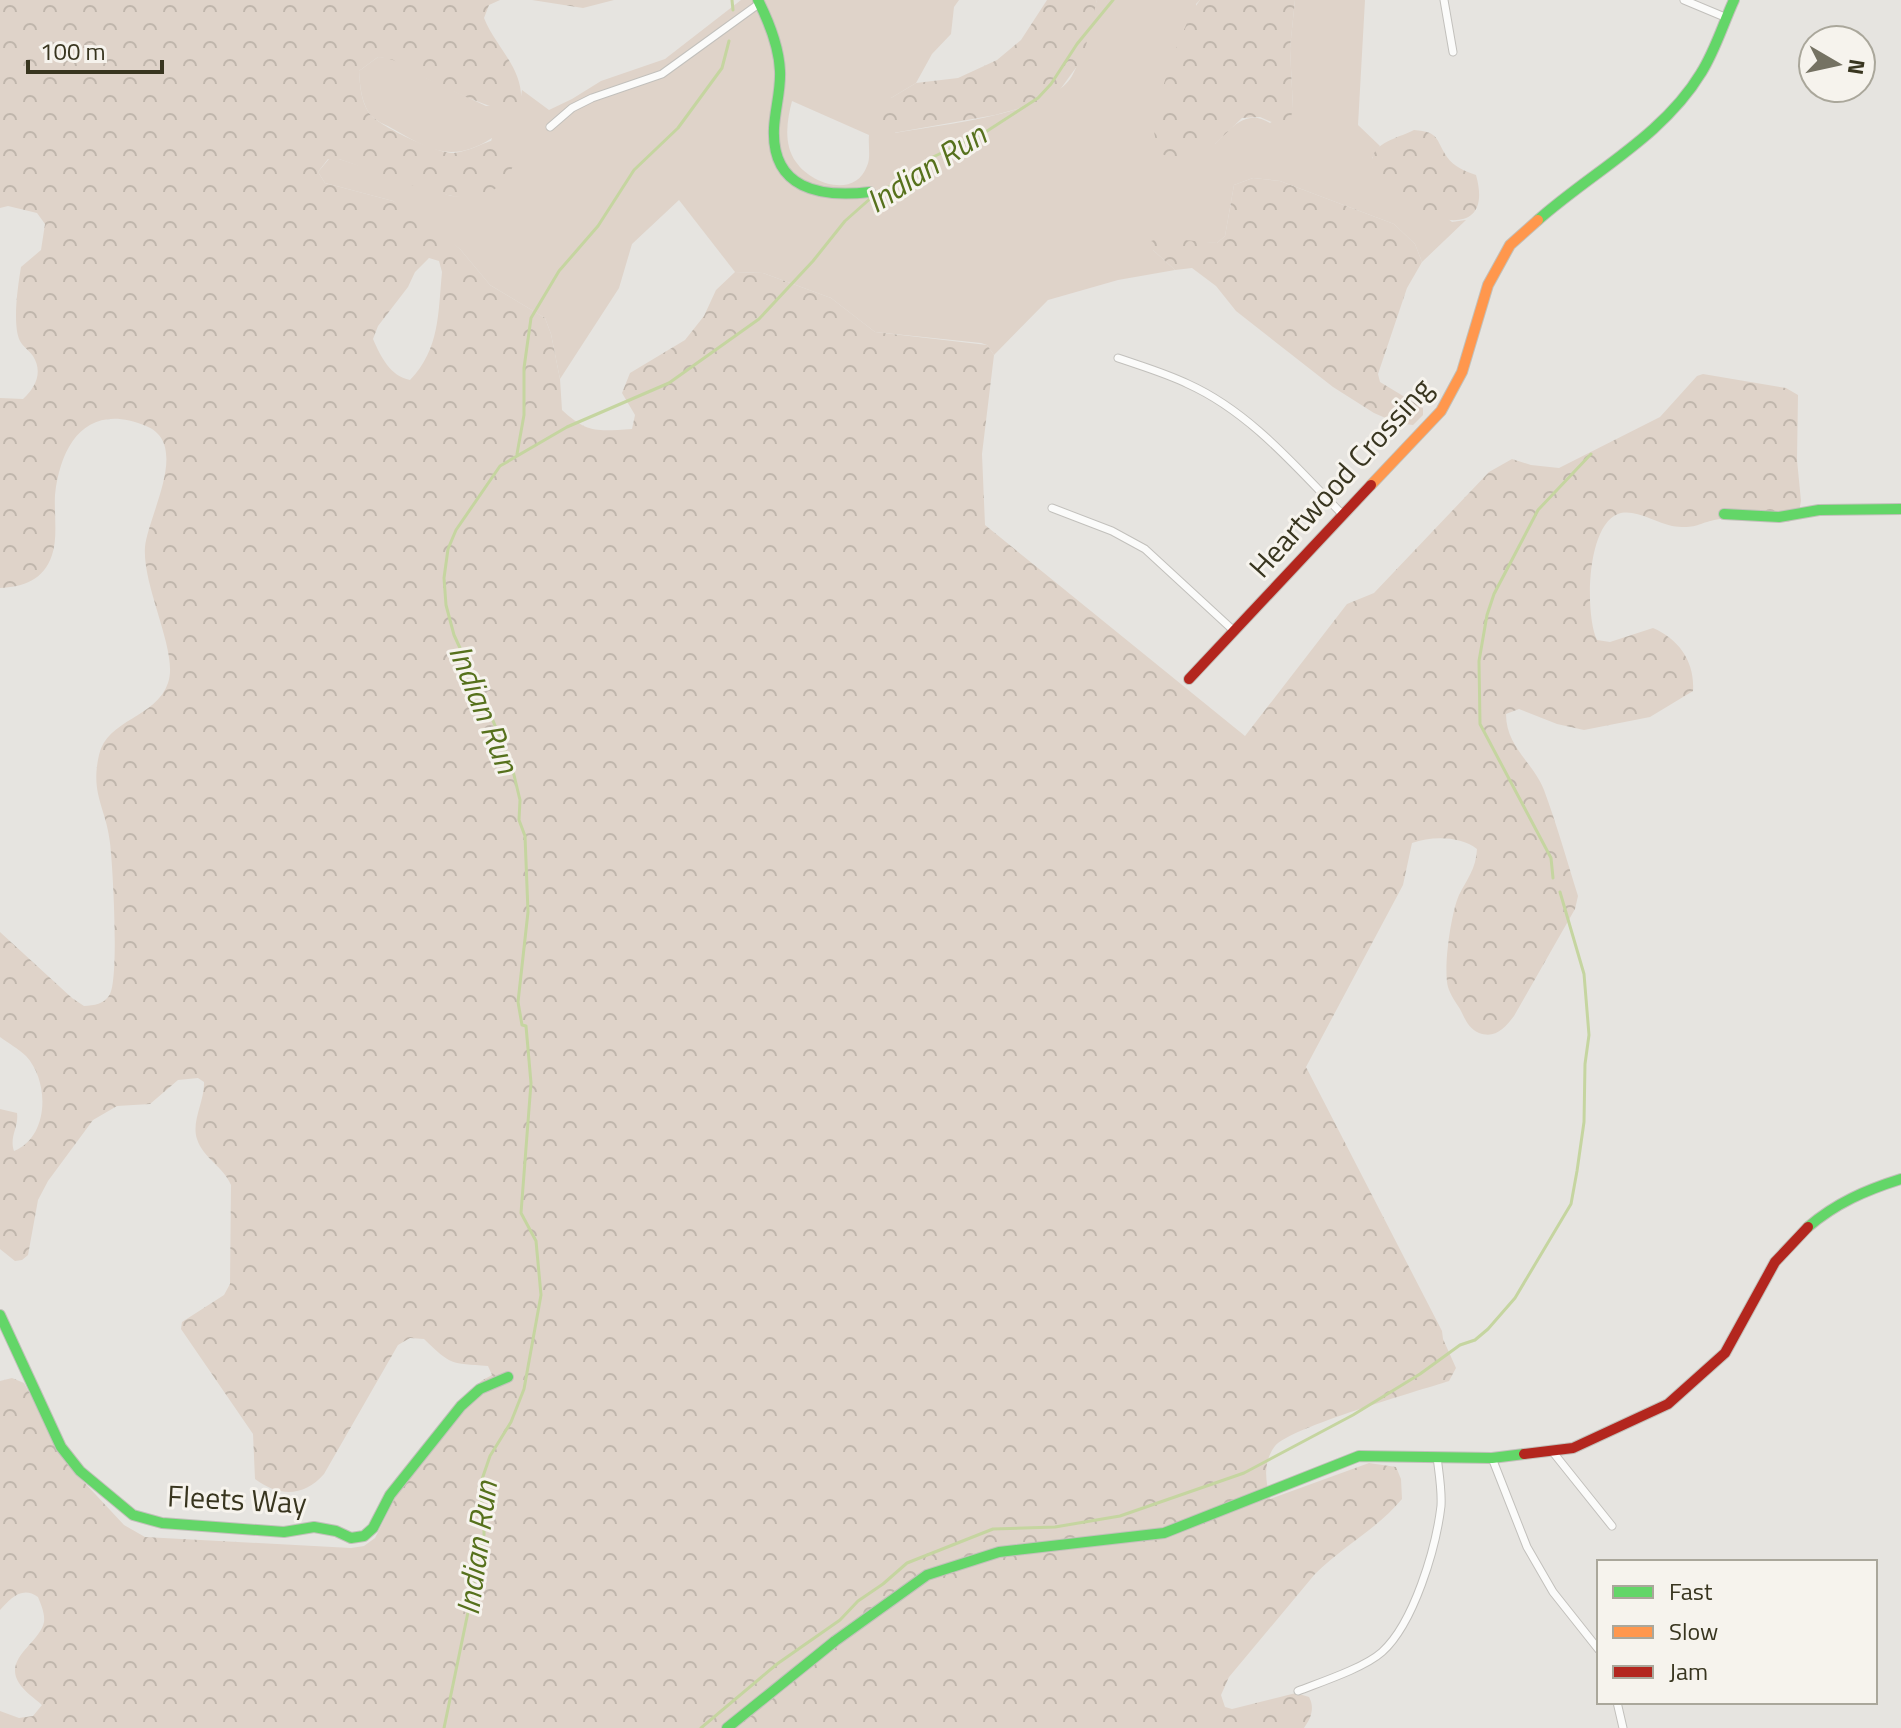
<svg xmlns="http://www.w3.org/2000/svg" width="1901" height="1728" viewBox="0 0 1901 1728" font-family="'Titillium Web',sans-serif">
<defs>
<pattern id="forest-crowns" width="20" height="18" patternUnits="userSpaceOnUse" patternTransform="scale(2)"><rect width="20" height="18" fill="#dfd3c9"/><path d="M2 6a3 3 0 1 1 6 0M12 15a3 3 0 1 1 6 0" fill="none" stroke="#c0b6ac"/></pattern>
</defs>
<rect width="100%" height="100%" fill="#e6e4e0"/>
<path fill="#dfd3c9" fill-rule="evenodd" d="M741,0H959L954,7L951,34L932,54L916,83L891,98L895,133C938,125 1049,115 1072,76C1082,59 1090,21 1097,0H1200L1196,4L1215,144C1231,128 1246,108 1270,123L1293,109L1290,48L1295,0H1365L1358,125L1380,146L1372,158L1452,222L1466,220L1422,262L1415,244L1394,224L1280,181L1253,178L1234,185L1225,236L1217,243L1190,242L1153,250L1175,270L1118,280L1048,300L994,355L987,345L981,343L875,332L831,298L763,273L735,272L679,200L632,244L619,288L560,379L551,334L545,318L490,285L460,249L393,201L325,183L318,172L329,159H339L451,196L475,197L492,138C453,163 431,151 395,130C387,125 374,121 369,113C361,100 360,86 359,71L378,57L395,58L426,78L486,106L520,103L522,90L549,110L572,99L601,81L665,59ZM792,101L869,135C868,145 871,158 867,166C855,199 811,184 796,162C783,144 787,120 792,101Z"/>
<path fill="url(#forest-crowns)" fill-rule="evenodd" d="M0,0H500L489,5L484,18C496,48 524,68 521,103L507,111C480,104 454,92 429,80C409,70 401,59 378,57L359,71C360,86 361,101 369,113C378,126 438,154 454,153C476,150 486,139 507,138C517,152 517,163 507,177C499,187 490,194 477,197C449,203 369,169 339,159H328L318,172L325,183L393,201L419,215L460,249L490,285L545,318L551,334L560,379L562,410C588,434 598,431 632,429L635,415L622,393L630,373L685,340L704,316L716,290L735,272L763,273L831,298L875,332L987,345L994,355L982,454L985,525L1245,736L1347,604L1374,593L1489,472L1512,459L1531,465L1559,468L1660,417L1697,376L1703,374L1786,388L1798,395L1797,460L1801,501L1798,517L1788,522C1766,521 1741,516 1720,519C1699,522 1697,530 1672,526C1656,523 1634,508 1618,514C1586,526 1585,615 1597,640L1610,642L1653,628C1679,639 1695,662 1693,691L1650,717L1584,730L1557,724L1519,709L1506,714C1506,747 1533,762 1544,790C1557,825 1567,861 1578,896L1575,909L1514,1016C1505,1028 1495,1039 1479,1033C1468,1028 1465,1019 1460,1009C1456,1003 1450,994 1448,987C1443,968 1451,913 1459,895C1467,879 1476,869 1477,849C1460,836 1432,836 1412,843L1403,885L1306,1067L1442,1331L1443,1339L1456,1368L1449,1381C1418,1391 1291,1427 1275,1446C1262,1463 1266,1481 1270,1499L1369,1463L1396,1467L1401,1479L1402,1499C1377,1529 1342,1547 1315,1574L1229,1677L1221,1695L1225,1707L1232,1709L1296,1693L1309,1697C1315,1708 1311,1718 1304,1728H0V1711L19,1718L33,1716L42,1705C34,1698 24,1691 19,1683C3,1658 40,1643 44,1622C45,1613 41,1605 38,1597C22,1585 10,1599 0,1610V1381L12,1378L24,1383L69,1466L124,1525L145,1537L351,1548L364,1546L375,1538L399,1490L481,1381L492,1375L488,1366C450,1363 452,1366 424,1339L410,1338L398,1345L324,1474C304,1497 279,1497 255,1479L253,1434L181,1329L182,1322L224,1295L230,1284L231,1185C224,1167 203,1158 197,1139C191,1121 205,1100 204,1082L198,1078L178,1080L150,1104L117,1106L93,1120L48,1181L38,1200L28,1255L22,1260L15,1261L0,1249V1109L17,1113C19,1127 9,1137 14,1151C49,1137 50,1082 26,1056C19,1049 8,1043 0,1037V932L72,998L84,1006C94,1005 104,1005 110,994C119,977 113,867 110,843C106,807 90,795 99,755C107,719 156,718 168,683C179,653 142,587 145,547C148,515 191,444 146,426C88,402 61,442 55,495C54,513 58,538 52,555C44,580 23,587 0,588V398L23,399C36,387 43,372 33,356C29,350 23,347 20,341C12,325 18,285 21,267L41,250L45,224L37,213L8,206L0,208ZM429,258L439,261L442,272C438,313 440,349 410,380C390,376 381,357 373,339L378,326L408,287L415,272Z
M532,0H614L583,8Z
M1047,0H1097L1083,58L1059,91L1043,102L995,115L882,135L876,127V115L891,98L916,83L958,78L997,60L1021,40Z
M1200,0H1295L1290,48L1293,109L1288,129L1260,117L1242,118L1215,144L1178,161L1162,154C1159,146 1154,138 1154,130C1155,102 1183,22 1200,0Z
M1414,130C1440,132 1435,139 1447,157C1454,167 1465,171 1476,175C1502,268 1358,195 1373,156C1378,141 1401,137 1414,130Z
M1253,178L1280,181L1394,224L1415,244L1422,262L1407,288L1378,374L1380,382L1423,408V415L1413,425L1397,423L1374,413L1333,387L1236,311L1216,286L1192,268L1175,270L1153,250L1151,241L1162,238L1217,243L1225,236L1234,185Z"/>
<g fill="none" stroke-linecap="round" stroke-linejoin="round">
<path stroke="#c5d5a0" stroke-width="3" d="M732,0L733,10
M517,454L524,415V368L531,318L559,271L598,226L634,170L678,128L722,68L729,41
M1553,878L1551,858L1480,724L1479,661L1487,615L1494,594L1538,510L1591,454
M444,1728L484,1535V1514L479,1488L490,1456L511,1422L524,1389L541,1295L536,1241L521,1213L531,1083L526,1026L522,1025L518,1002L528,912L525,836L519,820L520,800L513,771L490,713L454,635L446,605L444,578L448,549L456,530L500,466L567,427L669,383L759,319L813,261L845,221L872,197L904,178L933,157L984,133L1038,98L1051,84L1077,44L1113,0
M701,1728L777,1664L840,1620L858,1601L883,1584L907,1563L993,1529L1055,1527L1120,1516L1244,1473L1353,1415L1420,1374L1460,1345L1475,1340L1488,1329L1515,1298L1571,1204L1577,1171L1584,1122L1585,1064L1589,1035L1584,974L1560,892"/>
<defs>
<path id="street" d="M1444,0L1453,52
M1684,0L1727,18
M550,127L572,108L592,98L662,74L760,3
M1118,358C1141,366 1165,373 1188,384C1250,412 1296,467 1343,515
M1052,508L1112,531L1145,549L1234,631
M1552,1451L1612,1526
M1492,1458L1527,1547L1553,1592L1599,1650
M1298,1691C1321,1682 1364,1668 1382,1652C1414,1623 1436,1548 1441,1506C1442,1490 1439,1473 1437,1457
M1617,1702L1623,1728"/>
<path id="fast" d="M758,0C769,22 779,46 780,71C781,90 775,109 774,128C771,189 820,198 870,192
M1538,220C1592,172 1663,136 1701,73C1715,51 1723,24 1734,0
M1724,514L1779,517L1819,510L1901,509
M1808,1227C1836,1203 1866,1190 1901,1179
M0,1315L61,1447L80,1471L133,1515L162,1523L284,1532L314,1527L336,1531L351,1538L364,1536L373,1528L390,1495L461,1406L480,1389L508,1377
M727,1728L835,1641L927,1575L999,1552L1164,1533L1359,1456L1492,1458L1524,1454"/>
<path id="slow" d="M1371,485L1441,411L1462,372L1488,285L1510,245L1538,220"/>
<path id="jam" d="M1189,679L1371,485
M1524,1454L1573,1448L1668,1404L1725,1353L1775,1262L1808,1227"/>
</defs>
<use href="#street" stroke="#c2c0bc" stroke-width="9"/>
<use href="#fast" stroke="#c2c0ba" stroke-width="12"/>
<use href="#slow" stroke="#c2c0ba" stroke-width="12"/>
<use href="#jam" stroke="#c2c0ba" stroke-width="12"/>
<use href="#street" stroke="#fbfbfa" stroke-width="7"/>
<use href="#fast" stroke="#63d668" stroke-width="10"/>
<use href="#slow" stroke="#ff974d" stroke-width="10"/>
<use href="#jam" stroke="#b3261e" stroke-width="10"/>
</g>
<g text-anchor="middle" stroke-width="6" stroke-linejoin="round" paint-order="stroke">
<g font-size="30" fill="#38351f" stroke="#f6f3ed">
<text transform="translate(1341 478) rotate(-48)" y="10">Heartwood Crossing</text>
<text transform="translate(237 1500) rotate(3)" y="10">Fleets Way</text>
</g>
<g font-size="32" font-style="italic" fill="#56711c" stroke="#f6f3ed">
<text transform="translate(926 168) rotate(-33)" y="11">Indian Run</text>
<text transform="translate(484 709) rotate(68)" y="11">Indian Run</text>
<text transform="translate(477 1548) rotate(-82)" y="11">Indian Run</text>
</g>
</g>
<rect x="1597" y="1560" width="280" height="144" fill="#f6f3ed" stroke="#aaa79b" stroke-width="2"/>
<rect x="1613" y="1586" width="40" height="12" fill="#63d668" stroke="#aaa79b" stroke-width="2"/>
<text x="1669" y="1600" font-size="24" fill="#38351f">Fast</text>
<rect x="1613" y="1626" width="40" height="12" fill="#ff974d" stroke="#aaa79b" stroke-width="2"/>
<text x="1669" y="1640" font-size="24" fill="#38351f">Slow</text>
<rect x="1613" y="1666" width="40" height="12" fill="#b3261e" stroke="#aaa79b" stroke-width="2"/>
<text x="1669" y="1680" font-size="24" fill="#38351f">Jam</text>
<g transform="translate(1837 64) rotate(99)"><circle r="38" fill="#f6f3ed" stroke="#aaa79b" stroke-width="2"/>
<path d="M0-6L14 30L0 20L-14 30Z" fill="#757263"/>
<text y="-12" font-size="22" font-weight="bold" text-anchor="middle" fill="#38351f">N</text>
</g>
<path d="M28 60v12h134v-12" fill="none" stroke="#38351f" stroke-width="4"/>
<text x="40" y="60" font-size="24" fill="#38351f" stroke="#f6f3ed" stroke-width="6" paint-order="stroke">100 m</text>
</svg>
